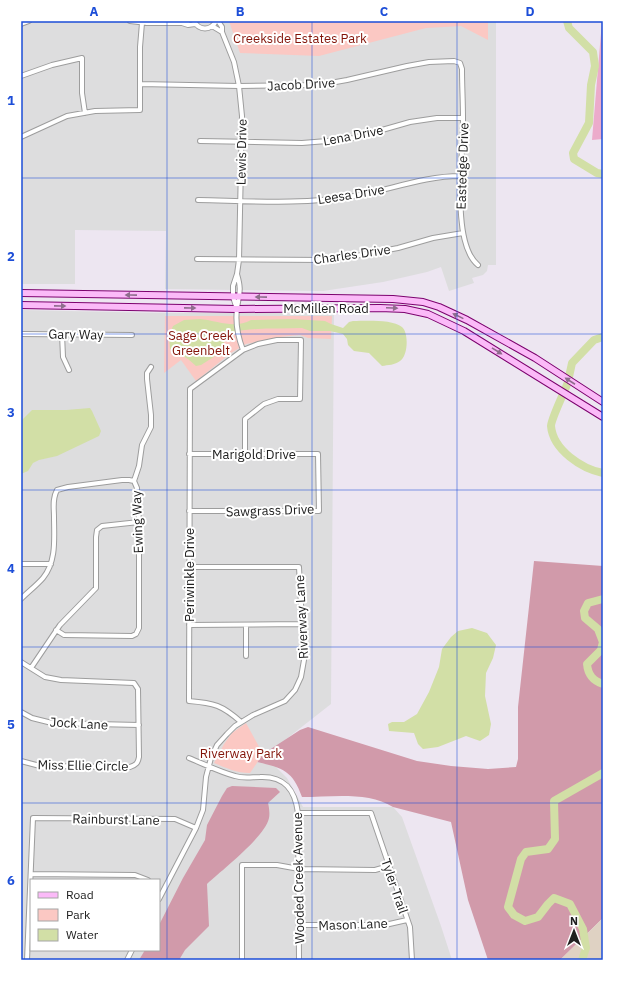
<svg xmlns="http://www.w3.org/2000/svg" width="624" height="981" viewBox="0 0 624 981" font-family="'IBM Plex Sans',sans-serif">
<rect width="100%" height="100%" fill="#ede6f1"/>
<path fill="#ddddde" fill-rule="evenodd" d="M21,21H496V265H488L487,271L483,275L472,278L474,283L449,291L441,267L427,272L383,282L323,291L165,289L166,231L75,230V284H21Z
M21,310L161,313H334L331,704L257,762L275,766L287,778L303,807H393L402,817L441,926L452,960H21ZM31,880H159V950H31Z"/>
<path fill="#ecabcb" d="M602,21H603V139L592,140Z"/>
<path fill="#d19aaa" d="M534,561L603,566V918L560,960H488L468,900L451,822L393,807C368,791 330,797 302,797C293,771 283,768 257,762L263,754L300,730L308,727L417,761L451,766L488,769L516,767L518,759V707Z
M232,786L276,788L280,792L268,803C269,807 270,814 269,818C265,837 222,870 207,884L209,926L185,950L179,960H139L145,950H159V925L183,878L205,840L207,825L222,796L227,788Z"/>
<path fill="#dfd2c3" d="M603,918V960H560Z"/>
<path fill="#fbc8c3" d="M229,21H488V40L461,26L426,28L319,56L240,53Z
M165,316H332L331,339L308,338L300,335L280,337L246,344L231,353L196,381L181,360L164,373Z
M246,723L263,754L250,773C237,773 226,768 214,763L224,744L232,733Z"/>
<path fill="#d2dfa6" d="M200,319C218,321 235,329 251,320L292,319L325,321L331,324L343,328L349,322L353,321C365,321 392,319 402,327C409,333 408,356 400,361C395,365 388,365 382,366L369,353L354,351L348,345L347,339L343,334L330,331H310L302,328C278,329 253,327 230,333L225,340L220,353L201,365L196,366L188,359L170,349L169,336L173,326L184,320Z
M90,408L92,411L101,431L99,436L57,456L39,460L33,463L28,471L21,474L22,420L32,410H66Z
M472,628L487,633L496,645L493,658L486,673L485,696L491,724L489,735L480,741L466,736L438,747L423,749L418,744L414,733L389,731L388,724L392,722H404L417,714L429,692L439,667L442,649L451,637L458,631Z"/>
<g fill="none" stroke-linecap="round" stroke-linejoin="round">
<path stroke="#d2dfa6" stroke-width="8" d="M567,21L569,28L593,52L595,66L591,85L589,123L573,153L574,159L597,173L603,174
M569,377L572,363L594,340L603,337
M568,382C565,391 551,419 551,426C553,450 582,469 603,473
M603,599L588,603L584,611L585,618L598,629L603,642L601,650L587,664C588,675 593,681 603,684
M582,960L586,948L583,929L570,904L554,898L548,904L538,917L525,921L514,915L508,907L521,859L526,852L548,849L555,839L554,801L603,773"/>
<defs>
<path id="street" d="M130,21L147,23H182L188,25L195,24
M194,21C199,31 211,31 216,21
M218,21L222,27V32L234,62L239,86L242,116L239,260L237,274L233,286V297L237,309
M182,23L188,21
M21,24L29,21
M212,26L222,32
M21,76L52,65L82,58V93L85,113
M140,84L239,86L319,85L347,80L407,66L429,62L454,61L460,63L462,69C462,85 463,102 463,118C464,152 450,242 478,265
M21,137L67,116L95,111L140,110V47L142,23
M200,141L302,143L327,141L354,138L410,122L437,118H463
M198,200C250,201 302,205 354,196C391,190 422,176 461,176
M197,259L325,260L361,255L398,248L433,238L463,233
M237,274C242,291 239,293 237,309C235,324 238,337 243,350
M21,334L132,335
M62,334L63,357L69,370
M134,481L139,466L142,445L151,427V415L147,379V373L151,367
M189,511H319L318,454H189
M21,564H51
M21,599C28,592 37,585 43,578C57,561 54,537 54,517C54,508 52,499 57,490L68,487L122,480H129L134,481L137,488L139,522V628L136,634L132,636L64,635L56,630
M189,625L302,624
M246,625V656
M21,662L45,677L61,680L134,683L138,689L139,757C138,763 136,765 130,767L40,766L21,761
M31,668L60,625L96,588V537L97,530L102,526L139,522
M21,712L32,718L52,723L139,725
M241,722C222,705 214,703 189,701L190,389L243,350L258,344L277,340H301L300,399H278L264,404L245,419V454
M189,758C204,764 220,772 235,776C244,779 252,777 260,777C285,776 295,790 298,813L299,960
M298,813H371L410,927L412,960
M31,874L135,875L148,880
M159,899L196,828L203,810L206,777L211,758L217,745L227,734L235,726L253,715L285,701L295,690L301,677L304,660L299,567H189
M299,925H385L407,920
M27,960L33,818L175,819L196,828
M127,960L132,950
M242,960V865H277L299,869L375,870L389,866"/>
<path id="secondary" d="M21,293L393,299L423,302L439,307L467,320L535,358L603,402
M21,305L237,309L380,308L405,309L428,314L464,331L603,417"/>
</defs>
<use href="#street" stroke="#9d9d9d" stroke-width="6"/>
<use href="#secondary" stroke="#7c026e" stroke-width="8"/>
<use href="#street" stroke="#fff" stroke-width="4"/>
<use href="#secondary" stroke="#fbbaf8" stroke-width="6"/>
</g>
<defs><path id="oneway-solid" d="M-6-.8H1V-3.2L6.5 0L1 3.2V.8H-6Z"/></defs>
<g fill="#8e6d8c">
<use href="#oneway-solid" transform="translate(131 295) rotate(-179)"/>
<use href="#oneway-solid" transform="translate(261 297) rotate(-179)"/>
<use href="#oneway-solid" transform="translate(60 306) rotate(1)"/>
<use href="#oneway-solid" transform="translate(190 308) rotate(1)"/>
<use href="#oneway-solid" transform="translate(392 308) rotate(3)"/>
<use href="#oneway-solid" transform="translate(458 316) rotate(-154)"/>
<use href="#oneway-solid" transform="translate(497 351) rotate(32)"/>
<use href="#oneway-solid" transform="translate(570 381) rotate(-147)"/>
</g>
<path fill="none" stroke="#1d4ed8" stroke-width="1" stroke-opacity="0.55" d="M167,21V960M312,21V960M457,21V960M21,178H603M21,334H603M21,490H603M21,647H603M21,803H603"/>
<g text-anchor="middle" stroke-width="4" stroke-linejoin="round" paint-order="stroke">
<g font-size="13" fill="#831409" stroke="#fff">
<text x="300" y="43">Creekside Estates Park</text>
<text x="201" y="340">Sage Creek<tspan x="201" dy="15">Greenbelt</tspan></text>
<text x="241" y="758">Riverway Park</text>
</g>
<g font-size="13" fill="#202020" stroke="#fff">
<text transform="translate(301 84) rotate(-3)" y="5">Jacob Drive</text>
<text transform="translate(353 135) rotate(-11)" y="5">Lena Drive</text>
<text transform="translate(241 152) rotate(-89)" y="5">Lewis Drive</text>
<text transform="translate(462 166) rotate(-88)" y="5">Eastedge Drive</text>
<text transform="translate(351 194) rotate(-9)" y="5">Leesa Drive</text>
<text transform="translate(352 254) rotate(-8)" y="5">Charles Drive</text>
<text x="326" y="313">McMillen Road</text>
<text transform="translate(76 334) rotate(1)" y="5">Gary Way</text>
<text x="254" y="459">Marigold Drive</text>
<text transform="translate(270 510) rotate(-2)" y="5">Sawgrass Drive</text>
<text transform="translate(137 522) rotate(-92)" y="5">Ewing Way</text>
<text transform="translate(189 575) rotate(-90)" y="5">Periwinkle Drive</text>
<text transform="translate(301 617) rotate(-93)" y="5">Riverway Lane</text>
<text transform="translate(79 723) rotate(3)" y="5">Jock Lane</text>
<text transform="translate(83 765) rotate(1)" y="5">Miss Ellie Circle</text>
<text transform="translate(116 819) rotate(1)" y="5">Rainburst Lane</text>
<text transform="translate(298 878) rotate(-91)" y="5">Wooded Creek Avenue</text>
<text transform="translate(395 886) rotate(71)" y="5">Tyler Trail</text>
<text transform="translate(353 924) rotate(-2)" y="5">Mason Lane</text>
</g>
</g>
<rect width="624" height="981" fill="none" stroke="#ffffff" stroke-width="44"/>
<rect x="30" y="879" width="130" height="72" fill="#ffffff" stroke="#a6a6a6"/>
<rect x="38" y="892" width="20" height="6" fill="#fbbaf8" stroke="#a6a6a6"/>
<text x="66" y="899" font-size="12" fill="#202020">Road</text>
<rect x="38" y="909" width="20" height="12" fill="#fbc8c3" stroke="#a6a6a6"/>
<text x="66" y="919" font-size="12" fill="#202020">Park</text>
<rect x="38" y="929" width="20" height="12" fill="#d2dfa6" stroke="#a6a6a6"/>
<text x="66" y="939" font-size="12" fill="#202020">Water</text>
<g transform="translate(574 931)" stroke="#ffffff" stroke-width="3" paint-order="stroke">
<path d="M0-3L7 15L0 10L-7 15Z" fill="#202020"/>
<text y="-6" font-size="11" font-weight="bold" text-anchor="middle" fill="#202020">N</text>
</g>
<rect x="22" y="22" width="580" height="937" fill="none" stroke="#1d4ed8" stroke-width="1.5"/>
<g font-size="13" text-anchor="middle" font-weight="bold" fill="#1d4ed8">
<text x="94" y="16">A</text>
<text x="240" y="16">B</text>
<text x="384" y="16">C</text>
<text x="530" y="16">D</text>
<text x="11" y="105">1</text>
<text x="11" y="261">2</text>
<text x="11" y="417">3</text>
<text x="11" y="573">4</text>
<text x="11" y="729">5</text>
<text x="11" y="885">6</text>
</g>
</svg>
